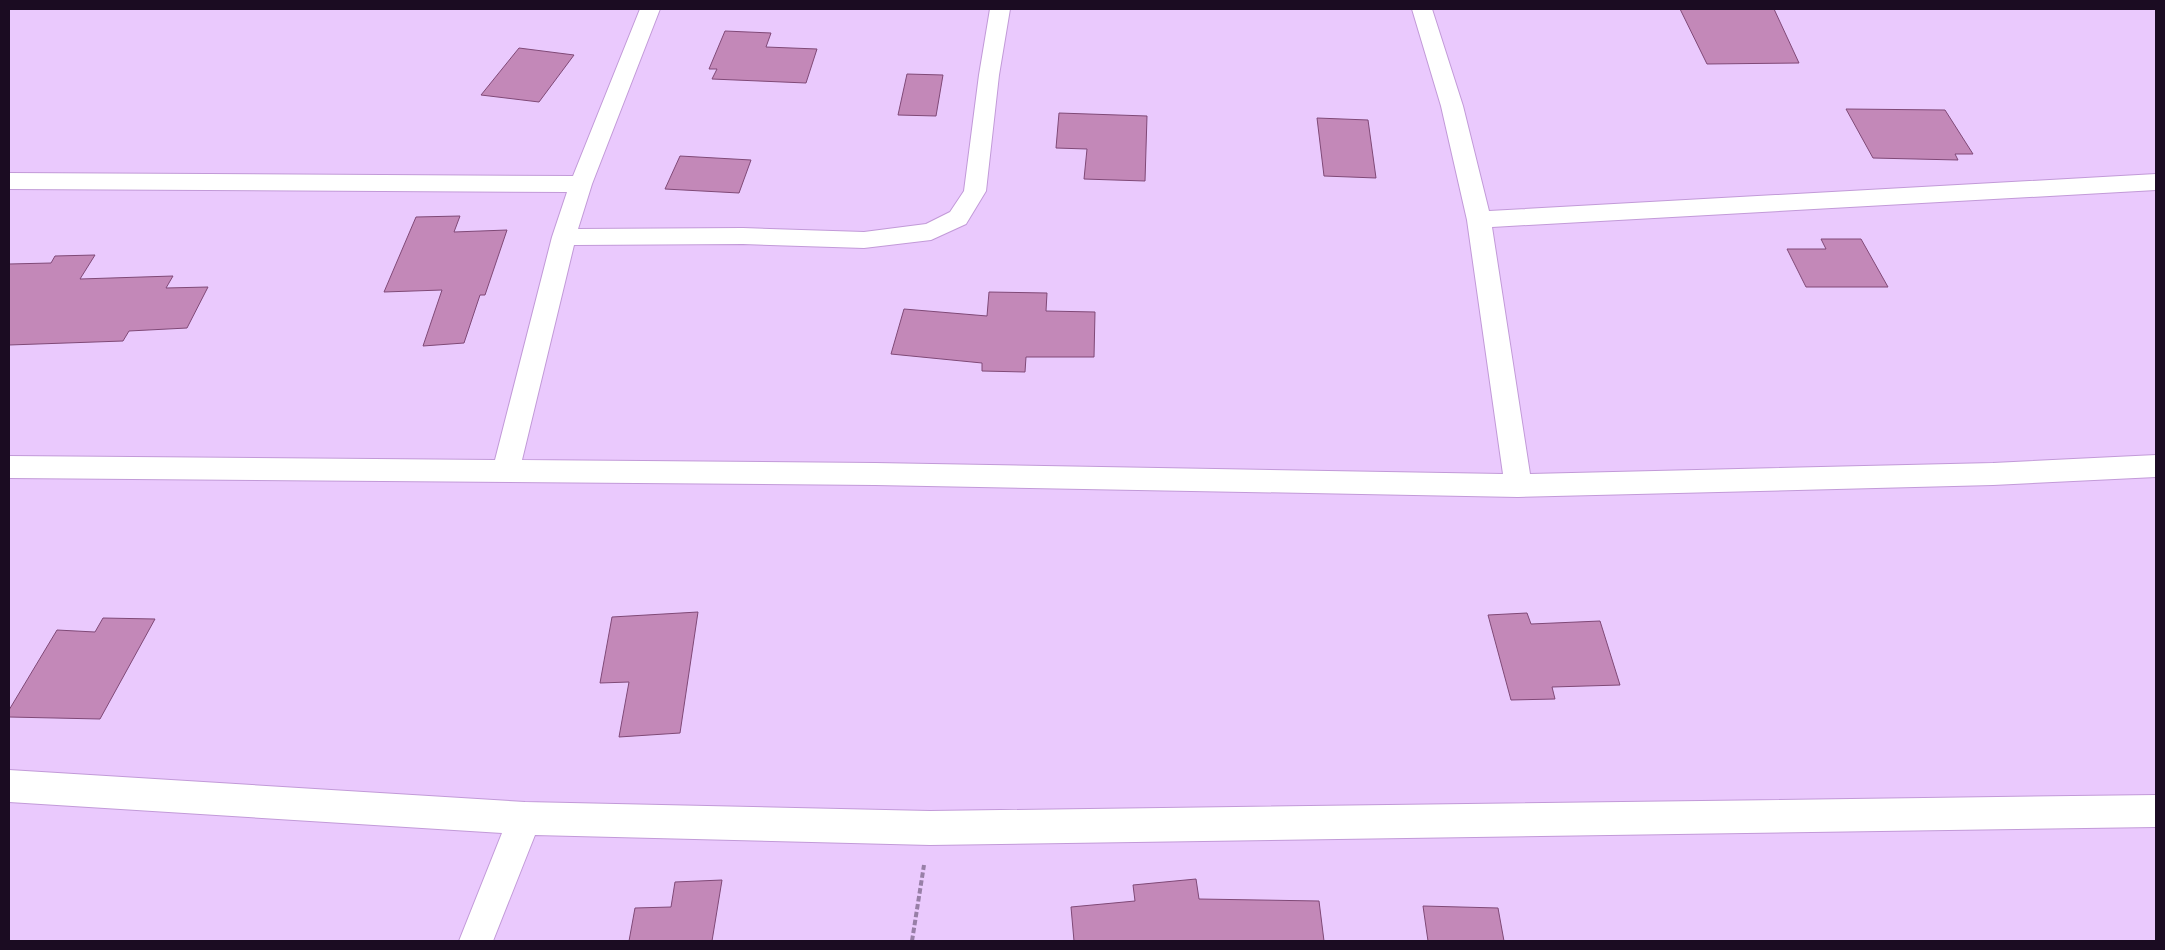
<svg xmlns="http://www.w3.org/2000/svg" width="2165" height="950" viewBox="0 0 2165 950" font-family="Poppins,sans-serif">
<rect width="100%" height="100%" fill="#eac9fd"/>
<path fill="#c388b8" stroke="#804977" d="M1680,9H1774L1799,63L1707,64Z
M725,31L771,33L766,47L817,49L806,83L712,79L717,69H709Z
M519,48L574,55L539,102L481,95Z
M907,74L943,75L936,116L898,115Z
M1846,109L1945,110L1973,154H1955L1958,160L1873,158Z
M1059,113L1147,116L1145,181L1084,179L1087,149L1056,148Z
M1317,118L1368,120L1376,178L1324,176Z
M680,156L751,160L739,193L665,189Z
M460,216L454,232L507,230L485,295H480L464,343L423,346L442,290L384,292L416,217Z
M1821,239H1861L1888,287H1806L1787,249H1826Z
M95,255L80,279L173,276L166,288L208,287L187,328L129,331L123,341L9,345V264L51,263L55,256Z
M989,292L1047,293L1046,311L1095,312L1094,357H1026L1025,372L982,371V363L891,354L904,309L987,316Z
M698,612L680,733L619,737L629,682L600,683L612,617Z
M1527,613L1531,624L1600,621L1620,685L1552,687L1555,699L1511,700L1488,615Z
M103,618L155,619L100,719L9,717V710L57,630L95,632Z
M1196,879L1199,899L1319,901L1324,941H1074L1071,907L1135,901L1133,885Z
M722,880L712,941H629L635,908L671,907L675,882Z
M1423,906L1498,908L1504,941H1428Z"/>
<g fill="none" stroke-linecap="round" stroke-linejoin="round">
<defs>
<path id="minor" d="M640,9H660L592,184L578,229L743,228L864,232L926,224L950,212L964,191L979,75L990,9H1010L999,75L986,191L966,224L931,240L864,248L743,244L574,245L522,460L875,463L1503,474L1467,220L1441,106L1412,9H1432L1463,106L1489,211L2156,174V190L1492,227L1530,474L1993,463L2156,455V477L1993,485L1518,497L875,485L9,478V456L495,460L552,237L567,192L9,189V173L573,176Z
M9,770L525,802L930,811L2156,795V827L930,845L535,835L493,941H459L502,833L9,802Z"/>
</defs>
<use href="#minor" stroke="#c29ad8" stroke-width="2"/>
<path stroke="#987fa7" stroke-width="4" stroke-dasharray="5.5 2.5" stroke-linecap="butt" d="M912,941L924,865"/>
<use href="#minor" fill="#fff" fill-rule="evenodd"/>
</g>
<rect width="2165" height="950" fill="none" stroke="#1b0c22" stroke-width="20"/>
</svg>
